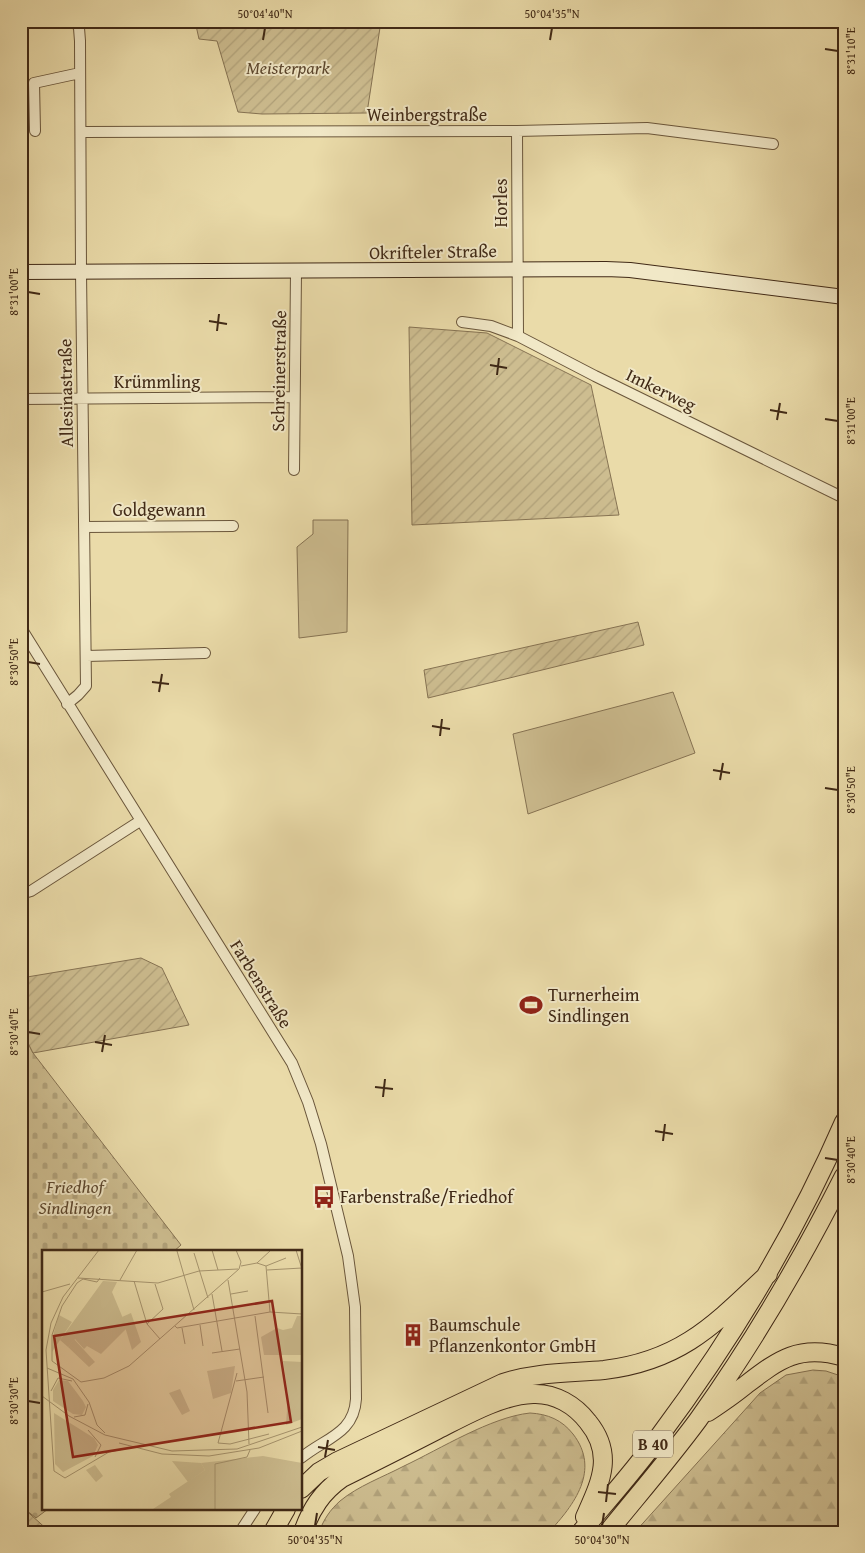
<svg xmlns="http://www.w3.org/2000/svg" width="865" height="1553" viewBox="0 0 865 1553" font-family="'Gentium Book Plus',serif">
<defs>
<pattern id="forest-firs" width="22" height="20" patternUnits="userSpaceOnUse" patternTransform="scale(1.25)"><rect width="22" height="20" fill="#cdbd90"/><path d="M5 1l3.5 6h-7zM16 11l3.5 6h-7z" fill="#b1a27b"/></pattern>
<pattern id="cemetery-stones" width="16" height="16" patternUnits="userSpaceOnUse" patternTransform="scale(1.25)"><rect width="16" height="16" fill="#cdbd90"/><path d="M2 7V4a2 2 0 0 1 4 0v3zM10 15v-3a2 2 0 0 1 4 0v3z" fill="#b1a27b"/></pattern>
<pattern id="garden-furrows" width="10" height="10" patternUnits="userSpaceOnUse" patternTransform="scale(1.25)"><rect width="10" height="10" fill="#cdbd90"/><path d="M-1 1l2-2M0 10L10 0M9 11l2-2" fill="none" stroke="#b1a27b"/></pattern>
</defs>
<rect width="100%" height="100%" fill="#eadba9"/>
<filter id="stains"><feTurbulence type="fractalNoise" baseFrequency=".004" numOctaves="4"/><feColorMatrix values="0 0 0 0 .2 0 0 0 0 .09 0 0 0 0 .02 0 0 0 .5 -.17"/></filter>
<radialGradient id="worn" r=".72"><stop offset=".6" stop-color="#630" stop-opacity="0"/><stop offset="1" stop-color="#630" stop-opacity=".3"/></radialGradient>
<path fill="#cdbd90" stroke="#867353" d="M313,520H348L347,632L299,638L297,547L313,534Z
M673,692L695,753L528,814L513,734Z"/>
<path fill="url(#forest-firs)" stroke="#867353" d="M813,1370L826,1371L844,1377V1532H635L760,1393L786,1375Z
M530,1413C548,1414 562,1420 573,1434C601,1470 574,1505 549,1532H319C324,1519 330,1510 340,1501C358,1486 383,1477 404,1466C440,1449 491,1417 530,1413Z"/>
<path fill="url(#cemetery-stones)" stroke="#867353" d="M27,1041L33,1053L181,1245L173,1252H44V1509H48L36,1518L21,1506V1042Z"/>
<path fill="url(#garden-furrows)" stroke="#867353" d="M195,21H381L367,113L262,114L238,112L217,41L199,39Z
M409,327L487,333L591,385L619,515L412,525Z
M638,622L644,645L428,698L424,670Z
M141,958L162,968L189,1025L33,1053L27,1041L21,1042V978Z
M21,1506L50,1532H21Z"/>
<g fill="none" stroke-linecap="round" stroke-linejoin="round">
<defs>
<path id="street" d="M35,131L34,83L80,73
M517,131L518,336
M81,132L517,131L647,128L773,144
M462,322L491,326L518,336L595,376L844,498
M21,399L294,397
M294,470L296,272
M84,527L233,526
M21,628L292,1063L308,1102L321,1144L348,1256L355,1307L356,1399C354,1434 325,1438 301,1458
M86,656L205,653
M67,704L78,695L86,686L81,272L80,41L79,28L75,21
M21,894L31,891L140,821
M240,1532L255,1509"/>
<path id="secondary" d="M21,272L606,269L630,270L844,297"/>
<path id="highway" d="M708,1412C720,1404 732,1396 743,1387C777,1361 798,1343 844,1357
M301,1489L319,1472L336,1462L503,1383C536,1372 570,1373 604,1370C681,1361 715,1324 768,1274
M273,1532L286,1509
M303,1532C311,1509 322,1492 342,1478C374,1462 406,1446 437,1430C465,1416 501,1395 533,1394C555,1393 575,1405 588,1422C615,1455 600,1483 585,1517
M581,1532C607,1501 634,1471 658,1438C731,1340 795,1235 844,1122
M608,1532C638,1495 670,1458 698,1420C753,1343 801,1261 844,1176"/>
</defs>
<use href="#street" stroke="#6a563b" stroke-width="12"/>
<use href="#secondary" stroke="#402916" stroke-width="16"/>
<use href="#highway" stroke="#402916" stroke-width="20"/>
<use href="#street" stroke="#f1e8c7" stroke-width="10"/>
<use href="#secondary" stroke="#f1e8c7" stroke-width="14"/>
<use href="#highway" stroke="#eadba9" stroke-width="18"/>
</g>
<path fill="none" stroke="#402916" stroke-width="2" d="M263,40L265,28M550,40L552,28M825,49L838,51M28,292L40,294M209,321L227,324M217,331L219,314M490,365L507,368M497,375L499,358M770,410L787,413M825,419L838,421M777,420L780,403M28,662L40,664M152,682L169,684M159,692L162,674M432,726L450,729M440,736L442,719M713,770L730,773M720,780L723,763M825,788L838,790M28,1032L40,1034M95,1042L112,1045M102,1052L105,1035M375,1087L393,1089M383,1097L385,1079M655,1131L673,1134M663,1141L665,1124M825,1158L838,1160M28,1401L40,1403M318,1447L335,1450M325,1457L328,1440M598,1492L616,1494M606,1502L608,1484M315,1526L317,1513M602,1526L604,1513"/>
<defs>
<symbol id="stadium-bare" viewBox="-9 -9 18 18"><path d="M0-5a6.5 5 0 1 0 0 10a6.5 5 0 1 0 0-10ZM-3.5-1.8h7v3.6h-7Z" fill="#8f2418" stroke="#f1e8c7" stroke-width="2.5" paint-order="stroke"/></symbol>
<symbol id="bus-bare" viewBox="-9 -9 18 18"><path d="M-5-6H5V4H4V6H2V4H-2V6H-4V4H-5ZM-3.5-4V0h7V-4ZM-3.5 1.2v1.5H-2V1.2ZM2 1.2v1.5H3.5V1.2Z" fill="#8f2418" stroke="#f1e8c7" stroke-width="2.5" paint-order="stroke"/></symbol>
<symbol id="building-bare" viewBox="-9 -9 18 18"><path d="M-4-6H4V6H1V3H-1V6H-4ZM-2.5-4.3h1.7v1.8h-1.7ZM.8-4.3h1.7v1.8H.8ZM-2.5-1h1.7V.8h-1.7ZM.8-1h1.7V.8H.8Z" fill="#8f2418" stroke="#f1e8c7" stroke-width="2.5" paint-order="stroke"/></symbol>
</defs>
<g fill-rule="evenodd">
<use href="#stadium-bare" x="515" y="989" width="32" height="32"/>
<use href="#bus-bare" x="308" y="1181" width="32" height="32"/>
<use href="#building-bare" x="397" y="1319" width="32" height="32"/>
</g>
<g text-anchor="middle" stroke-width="4" stroke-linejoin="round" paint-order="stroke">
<rect fill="#f1e8c7" stroke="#75624b" stroke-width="1" x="633" y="1430.5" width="40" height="27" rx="4"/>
<g font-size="16" font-weight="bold" fill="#402916">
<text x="653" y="1450">B 40</text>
</g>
<g font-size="18" font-style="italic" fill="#5c472e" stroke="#f1e8c7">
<text x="288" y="74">Meisterpark</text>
<text x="75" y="1193">Friedhof<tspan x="75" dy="21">Sindlingen</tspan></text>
</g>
<g font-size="18" fill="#402916" stroke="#f1e8c7">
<text x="427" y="121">Weinbergstraße</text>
<text transform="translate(501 203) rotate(-90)" y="6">Horles</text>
<text transform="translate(433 252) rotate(-1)" y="6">Okrifteler Straße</text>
<text transform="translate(279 371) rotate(-89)" y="6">Schreinerstraße</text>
<text x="157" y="388">Krümmling</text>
<text transform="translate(661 390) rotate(26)" y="6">Imkerweg</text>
<text transform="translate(66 393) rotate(-91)" y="6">Allesinastraße</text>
<text x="159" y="516">Goldgewann</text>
<text transform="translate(261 984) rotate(58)" y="6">Farbenstraße</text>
</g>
<g font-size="18" fill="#402916" stroke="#f1e8c7" text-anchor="start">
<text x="548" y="1001">Turnerheim<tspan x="548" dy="21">Sindlingen</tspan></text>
<text x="340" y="1203">Farbenstraße/Friedhof</text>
<text x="429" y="1331">Baumschule<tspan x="429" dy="21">Pflanzenkontor GmbH</tspan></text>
</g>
</g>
<g transform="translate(42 1250)">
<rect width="260" height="260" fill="#eadba9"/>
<path d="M138,139L148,161L140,165L127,143ZM130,211L159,213L163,220L146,232Z" fill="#cdbd90"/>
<path d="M17,130L26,131L41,151L44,157L40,165L31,164L11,151V140ZM12,163L52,188L56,195L51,206L21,222L13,214ZM53,215L61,226L54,232L44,220Z" fill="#cdbd90"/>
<path d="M61,31L75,32L70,42L85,78L59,104L45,96L42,99L33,89L26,97L18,90Z" fill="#cdbd90"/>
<path d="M89,63L99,92L90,100L80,67ZM17,65L30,72L10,102L12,82ZM255,66H260V105H222L219,87L235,78L241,80L250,78ZM32,89L53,112L47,117L26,97ZM241,111L260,112V169L244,175L246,145ZM193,116L189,143L171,149L165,121ZM221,206L260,213V260L111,259L129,247L127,244L163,220L159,213Z" fill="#cdbd90"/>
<path fill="none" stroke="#a6946e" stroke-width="1" d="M170,0L176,20M254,0L260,19M135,1L152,60M152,3L166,48M215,13L229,0M199,16L215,13L224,16L228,62M224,16L244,8M225,20L260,18M36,28L116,33L157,21L196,19M58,28L55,32L41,29L35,33L20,56L10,85V111L39,132L62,128L87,116L197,19L199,12L194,0M78,30L95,0M186,30L205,142L207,194M92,31L105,74L118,89M0,42L28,34M170,44L180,101M189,44L206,41M21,47L57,0M21,47L9,73L4,100L12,221L23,228L67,202L87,198M213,66L226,163M105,74L121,59L113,34M158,75L161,96M133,76L135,78L228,62L260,64M140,78L143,94M170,103L198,99M5,118L31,129L47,152L55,175L63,183M195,123L176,193L188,194L227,184M194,131L222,127M9,141L16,128L30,131M0,146L27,166L63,185L130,201L195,199L260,177M32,167L43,165L46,154M46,180L59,195L53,207M77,193L120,204L167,206L217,198L260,181M173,260V214L205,207L208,200"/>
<path fill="#8f2418" fill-opacity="0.15" stroke="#8f2418" stroke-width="2.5" d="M230,51L249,172L31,207L12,86Z"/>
<rect width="260" height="260" fill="none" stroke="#402916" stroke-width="2.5"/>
</g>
<rect width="865" height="1553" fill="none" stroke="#eadba9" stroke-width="55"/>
<rect x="28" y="28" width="810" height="1498" fill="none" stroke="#402916" stroke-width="2"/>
<g font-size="12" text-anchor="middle" fill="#402916">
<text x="265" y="18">50°04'40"N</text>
<text x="552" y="18">50°04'35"N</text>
<text transform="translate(851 51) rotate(-90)" y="4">8°31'10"E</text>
<text transform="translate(14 292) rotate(-90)" y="4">8°31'00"E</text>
<text transform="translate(851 421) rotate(-90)" y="4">8°31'00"E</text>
<text transform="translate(14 662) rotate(-90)" y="4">8°30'50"E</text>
<text transform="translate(851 790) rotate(-90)" y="4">8°30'50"E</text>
<text transform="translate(14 1032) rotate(-90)" y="4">8°30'40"E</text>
<text transform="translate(851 1160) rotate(-90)" y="4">8°30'40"E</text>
<text transform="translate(14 1401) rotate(-90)" y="4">8°30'30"E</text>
<text x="315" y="1544">50°04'35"N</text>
<text x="602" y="1544">50°04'30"N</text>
</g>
<rect width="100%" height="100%" filter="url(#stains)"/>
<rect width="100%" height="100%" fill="url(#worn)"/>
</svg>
